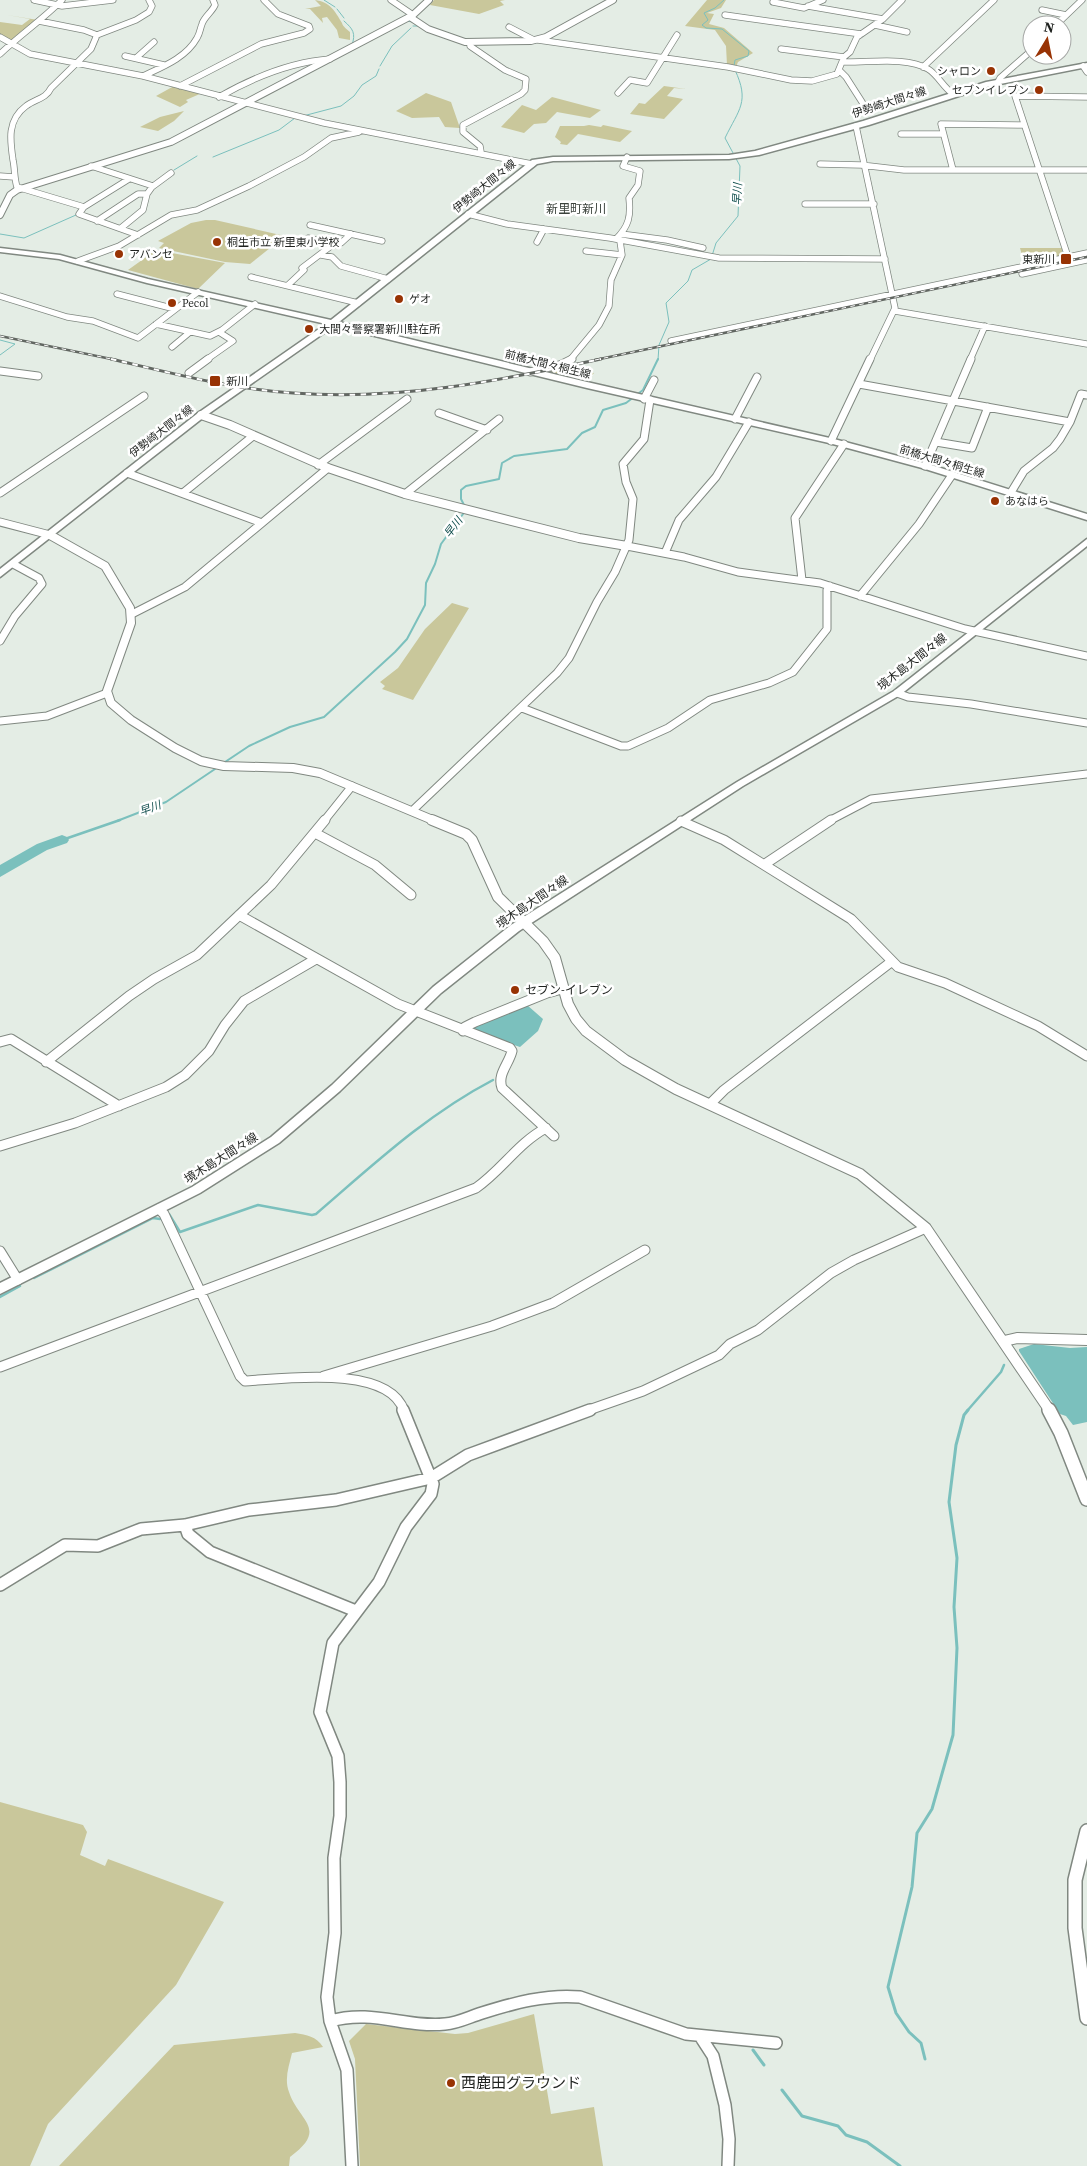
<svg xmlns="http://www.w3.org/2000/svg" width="1087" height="2166" viewBox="0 0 1087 2166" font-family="'Source Serif 4','Noto Sans JP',serif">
<rect width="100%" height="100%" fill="#e4ede5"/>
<path fill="#c9c79b" d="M315,0C330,2 335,11 342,23C343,27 347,29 350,32V40L339,38L337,30L327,17L322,18L323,23L310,9H305L321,6Z
M434,0H505L500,1L504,5L479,14L430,5Z
M707,0H726L721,8L707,13L714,14L709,24L724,28L753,53L738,62L736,67L727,65L726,46L715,30L685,26Z
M7,15L38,20L13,41L0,35V22L22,25L30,19Z
M174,86L202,93L186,100L188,102L180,107L156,96Z
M664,86L686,89L674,88L667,96L683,99L664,119L630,114L639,103L645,104Z
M426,93L451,102L460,128L445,127L439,117L412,118L396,111Z
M552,97L601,110L590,118L557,112L546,123L534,124L524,133L501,127L522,105L536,110Z
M184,111L174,121L158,131L140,127L160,117Z
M589,125L601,127L603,125L632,131L620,142L578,134L567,145L560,144L561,142L555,137L560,126H584Z
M206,220H215L285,236L250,264L225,262L159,248L164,243L158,241L191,223Z
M1020,248H1062V256L1025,266Z
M156,250L225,263L198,289L128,270Z
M567,368L594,373L586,382L545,372Z
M452,603L469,608L413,700L382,689L385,686L380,682L398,668L425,629Z
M0,1802L83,1825L87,1832L80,1855L105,1866L108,1859L224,1902L176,1985L48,2124L30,2166H0Z
M534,2014L551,2114L594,2107L603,2166H360L355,2059L349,2041L366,2024L455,2034L468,2033Z
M295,2033C307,2035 316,2036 323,2047L292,2053C289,2066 284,2079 289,2092C299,2122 329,2128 290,2157L289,2166H59L174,2045Z"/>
<path fill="#7bc0bd" d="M527,1005L543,1019L538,1031L520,1047L472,1031L474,1024Z
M1034,1344L1070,1348L1087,1347V1422L1073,1425L1066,1416L1060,1414L1019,1351V1349Z"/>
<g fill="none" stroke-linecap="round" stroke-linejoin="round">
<path stroke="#7bc0bd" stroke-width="1" d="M324,0L335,7
M724,0L715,8L704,13L708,20L702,25L706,28L722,29L749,51L748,56L735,60L734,66
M337,9L344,18
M344,21C353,29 356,33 352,45
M408,21L416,23
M413,26H419
M380,66L392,46L411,28
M303,116L341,106L354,96L362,85L376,76L379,69
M213,157L279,130L295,118
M174,170L197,156
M4,201L5,198
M0,234L24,238L76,215
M0,340L15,344L0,355
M658,360L659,345L669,322L666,303L688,281L692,270L711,259L716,243L738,216L740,166L725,138C739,109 750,102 735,70"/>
<path stroke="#7bc0bd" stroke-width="2" d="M222,764L249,746L290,727L324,717L395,652L407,639L425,605L426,583L435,564L441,544L463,514L465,507L461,499V490L466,486L499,479L502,463L514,456L567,449L582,433L595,427L603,410L626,403L643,390L658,359
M117,821L166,802L218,767"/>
<path stroke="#7bc0bd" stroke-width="2.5" d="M62,840L120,820
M169,1214L180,1232L258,1205L312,1215L316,1214C373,1165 426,1115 493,1080
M34,1278L153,1218L160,1219
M0,1297L20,1286
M967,1411L1001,1372L1004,1365"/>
<path stroke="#7bc0bd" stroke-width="3" d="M753,2050L764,2065
M925,2059L921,2043L909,2032L896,2013L888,1987L912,1887L917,1833L932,1809L953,1735L957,1648L954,1607L957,1558L949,1502L956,1445L964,1415L968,1410
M782,2090L802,2116L838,2126L846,2135L867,2142L900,2166"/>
<path fill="#7bc0bd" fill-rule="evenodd" d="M62,835L67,837L69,840L67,843L47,850L0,877V865L37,844Z"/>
<defs>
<path id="minor-far3" d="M34,0L62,6L113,0
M391,0L413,15
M773,2L804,8L823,0
M808,6L883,19
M1042,10L1066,15
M725,15L861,34
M39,21L84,30L97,35
M875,25L907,32
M1056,25L1082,0
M509,27L534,40
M0,37L30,54L143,76L324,123L532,164
M538,40L728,67L791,80L812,81L837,74L844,57L850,52L857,37L883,19L902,0
M470,43V46L505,70L526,79L525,90L521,94L463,125V132L480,146L481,152
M781,49L844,57
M0,54C20,35 43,19 62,0
M125,56L164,65
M136,58L154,42
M842,62C867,63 907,56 928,69C938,75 943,87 953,94
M1083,66L1087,72
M923,67L994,0
M839,70L846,77L862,102
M143,76C162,67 186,58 197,38C200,33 200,29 202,24C204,17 212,12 215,5L213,0
M998,82L1000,78L1032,50
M180,86L261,44L304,33L310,29L309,26L278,14L264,0
M618,93L630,80L647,83L677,35
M219,97C254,77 290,62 330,59
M856,126L895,308L870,360
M901,134H943
M820,164L861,165L904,170H1087
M91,166L153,186
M953,170L941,124L1024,125
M0,176L14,177
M129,179L84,207L79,214L138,235
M805,204H874
M84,207L17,187C14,178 15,169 13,160C10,140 7,120 26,106C35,99 46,99 51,88L91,49L97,35L136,20L149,12L152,6L149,0
M468,214L507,224L610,238L719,258L885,259
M97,221L138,194H147
M310,225L382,241
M121,228L143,210L147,194L152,187L171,173
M621,234L667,240L703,248
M308,238L335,245
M616,239C629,226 631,216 629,198L638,185L640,171L623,166L627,157
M537,242L544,229
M586,251L622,255
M321,255L332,257L341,266L388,279
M1068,257L1015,96L1087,97
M78,261L119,246L171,215L197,210L249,186L304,157L331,138L359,132
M1022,274L1087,260
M251,277L358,303
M288,285L304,270L302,268L331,246L341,243L351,234
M117,294L175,309
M0,296L67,317L93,321L138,338L198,292
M895,311L1087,344
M156,324L210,336L222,330L255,304
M671,341L1087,253
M172,347L190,332
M206,360L233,341L219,332
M570,360L599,325L609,306L611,280L622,255L620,241
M970,360L985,326"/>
<path id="minor-far2" d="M0,371L38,376
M530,372L560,365L572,359
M189,373L208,359
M859,384L1070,422
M644,399L654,380
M439,413L487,430
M735,419L757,377
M831,441L870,359
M936,442L972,448L988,407
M318,465L407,399
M925,466L971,359
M127,473L262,523
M0,493L144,396
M183,493L253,436
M405,494L499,419
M1010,494L1024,471L1053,448L1060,439L1070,422L1081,394L1087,395
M0,522L50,535
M627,546L684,557L738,572L820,583L965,629L1087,656
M665,553L679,520L716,477L749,422
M802,580L795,518L844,444
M860,596L919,524L952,475
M132,614L185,587L328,468
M0,641L15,616L42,584L39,578L13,564
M897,693L908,697L971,704L1087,723
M522,708L621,746H628L668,728L710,700L769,683L793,672L827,629V590L830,586
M0,721L47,716L107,693
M412,811L557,673L569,658L597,602L615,572L629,540L633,499L626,482L623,464L644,439L650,400
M324,821L352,786
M829,821L871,799L1087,774"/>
<path id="minor-far1" d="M681,821L724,840L851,919L898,967L945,983L1038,1026L1087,1056
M315,833L375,865L411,895
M765,864L831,820
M239,915L398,1004L510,1048L512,1051C509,1064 497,1074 502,1088L554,1136
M463,1031L465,1027L475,1022L547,993L562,989
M0,1042L11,1039L119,1106
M46,1062L129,996L154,979L197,955L271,885L325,820
M710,1104L724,1090L891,962
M0,1146L75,1123L166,1087L185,1075L209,1051L225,1025L244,1001L316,959
M159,1209L164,1214L240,1376L245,1381C283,1379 389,1364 404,1411
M0,1251L18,1280
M0,1367L476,1188C502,1170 518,1143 546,1128
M324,1376L492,1326L553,1303L645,1250
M586,1411L643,1391L719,1355L730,1344L758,1330L831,1273L854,1260L926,1228"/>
<path id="minor" d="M185,1525L188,1534L210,1552L356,1611
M0,1585L65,1545L98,1546L141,1529L185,1525L249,1510L336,1500L431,1478L468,1455L590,1410
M330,2021C373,2009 405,2028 445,2024C458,2023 469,2017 482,2013C514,2003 546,1994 580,1997L686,2034L776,2043
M700,2036L713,2056L725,2105L729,2139L728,2166
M352,2166L347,2070L330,2021L327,1997L335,1933L334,1858L340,1816V1782L338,1756L320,1712L333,1643L379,1582L406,1527L431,1494L433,1484L403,1410"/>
<path id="tertiary-far3" d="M410,17L428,29L465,42L531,41L546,37L613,0
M0,215L10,195L17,190L171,142L413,15L429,0"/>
<path id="tertiary-far2" d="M201,415L230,425L328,468L405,494L579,538L627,546
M50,535L105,566L130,608L131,623L107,691L111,703L131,720L175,748L201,761L224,766L293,768L320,773L435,821"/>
<path id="tertiary-far1" d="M432,820L466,834L472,840L498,897L543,941L555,958L568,1004L576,1019L586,1031L625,1060L676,1089L860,1174L926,1228L1050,1411
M1004,1341L1017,1338L1087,1340"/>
<path id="tertiary" d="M1049,1410L1061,1433L1087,1499
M1087,1831L1075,1880V1928L1087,2018"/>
<path id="secondary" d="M1087,539V546L900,695L743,786L519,931L441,993L340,1091L279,1143L200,1193L0,1294V1283L192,1187L271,1137L332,1085L433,987L511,925L737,782L894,691Z"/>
<path id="primary" d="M1087,63V67L990,86L869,125L759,155L729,159L553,161L537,164L339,322L587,382L834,439L928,464L1087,514V520L922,468L829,443L587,388L334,326L204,417L0,577V569L198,413L326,324L147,283L59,259L0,252V248L60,255L148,279L331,320L532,160L553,157L729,155L755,151L863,121L986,82Z"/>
</defs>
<use href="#minor-far3" stroke="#808881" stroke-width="7"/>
<use href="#minor-far2" stroke="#808881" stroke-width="9"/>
<use href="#minor-far1" stroke="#808881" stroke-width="11"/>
<use href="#minor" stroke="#808881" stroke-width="14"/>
<use href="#tertiary-far3" stroke="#808881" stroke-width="8"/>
<use href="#tertiary-far2" stroke="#808881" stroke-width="10"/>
<use href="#tertiary-far1" stroke="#808881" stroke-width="12"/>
<use href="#tertiary" stroke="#808881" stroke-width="16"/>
<use href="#secondary" stroke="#808881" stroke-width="3"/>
<use href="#primary" stroke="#808881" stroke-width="3"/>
<use href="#minor-far3" stroke="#fff" stroke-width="5.5"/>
<use href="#minor-far2" stroke="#fff" stroke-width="7"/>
<use href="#minor-far1" stroke="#fff" stroke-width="9"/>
<use href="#minor" stroke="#fff" stroke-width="11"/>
<use href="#tertiary-far3" stroke="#fff" stroke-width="6"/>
<use href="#tertiary-far2" stroke="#fff" stroke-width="8"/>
<use href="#tertiary-far1" stroke="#fff" stroke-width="10"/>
<use href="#tertiary" stroke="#fff" stroke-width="13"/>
<use href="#secondary" fill="#fff" fill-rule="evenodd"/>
<use href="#primary" fill="#fff" fill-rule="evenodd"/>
<defs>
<path id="rail-far1" d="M0,336L116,360
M595,360L1087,257"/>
<path id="rail" d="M111,359C171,373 231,389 293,393C398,401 498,381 601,359"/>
</defs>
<use href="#rail-far1" stroke="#626762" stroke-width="2.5"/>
<use href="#rail" stroke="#626762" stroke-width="3"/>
<use href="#rail-far1" stroke="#fff" stroke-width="1" stroke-dasharray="4.5" stroke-linecap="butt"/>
<use href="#rail" stroke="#fff" stroke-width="2" stroke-dasharray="5.5" stroke-linecap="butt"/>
</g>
<g fill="#983304" stroke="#fff" stroke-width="2">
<circle cx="991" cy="71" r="5"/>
<circle cx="1039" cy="90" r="5"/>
<circle cx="217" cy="242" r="5"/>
<circle cx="119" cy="254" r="5"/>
<rect x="1060" y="253" width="12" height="12" rx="2.5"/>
<circle cx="399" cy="299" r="5"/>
<circle cx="172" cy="303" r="5"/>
<circle cx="309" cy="329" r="5"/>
<rect x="209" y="375" width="12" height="12" rx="2.5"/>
<circle cx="995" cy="501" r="5"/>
<circle cx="515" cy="990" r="5"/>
<circle cx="451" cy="2083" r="5"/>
</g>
<g text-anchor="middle" stroke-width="5" stroke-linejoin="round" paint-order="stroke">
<g font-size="11" fill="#1f221f" stroke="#fff" text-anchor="start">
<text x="981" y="75" text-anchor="end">シャロン</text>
<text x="1029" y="94" text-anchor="end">セブンイレブン</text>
<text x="227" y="246">桐生市立 新里東小学校</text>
<text x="129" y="258">アバンセ</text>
<text x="1055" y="263" text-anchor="end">東新川</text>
<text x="409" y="303">ゲオ</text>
<text x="182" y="307">Pecol</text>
<text x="319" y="333">大間々警察署新川駐在所</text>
<text x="226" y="385">新川</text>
<text x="1005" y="505">あなはら</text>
</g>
<g font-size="11" fill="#1f221f" stroke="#fff">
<text transform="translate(889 102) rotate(-18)" y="4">伊勢崎大間々線</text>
<text transform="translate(484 186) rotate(-39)" y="4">伊勢崎大間々線</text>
<text transform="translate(548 364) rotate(14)" y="4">前橋大間々桐生線</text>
<text transform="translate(161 431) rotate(-38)" y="4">伊勢崎大間々線</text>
<text transform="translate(942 461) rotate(17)" y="4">前橋大間々桐生線</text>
</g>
<g font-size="11" font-style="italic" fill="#104e4d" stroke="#fff">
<text transform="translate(737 194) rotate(-87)" y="4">早川</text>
<text transform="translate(453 527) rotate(-53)" y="4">早川</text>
<text transform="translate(150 808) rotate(-20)" y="4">早川</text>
</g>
<g font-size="12" fill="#3b423c" stroke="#fff">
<text x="576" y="213">新里町新川</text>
</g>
<g font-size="12" fill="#1f221f" stroke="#fff">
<text transform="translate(912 662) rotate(-38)" y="4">境木島大間々線</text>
<text transform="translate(532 902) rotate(-34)" y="4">境木島大間々線</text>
<text transform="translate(221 1158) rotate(-32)" y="4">境木島大間々線</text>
</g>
<g font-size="12" fill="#1f221f" stroke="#fff" text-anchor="start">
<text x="525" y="994">セブン-イレブン</text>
</g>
<g font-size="15" fill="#1f221f" stroke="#fff" text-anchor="start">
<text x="461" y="2088">西鹿田グラウンド</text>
</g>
</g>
<g transform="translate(1047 40) rotate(10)"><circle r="24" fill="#ffffff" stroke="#a5a7a5"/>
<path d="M0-4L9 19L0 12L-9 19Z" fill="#983304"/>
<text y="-8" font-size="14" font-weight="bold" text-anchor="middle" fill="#1f221f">N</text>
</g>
</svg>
